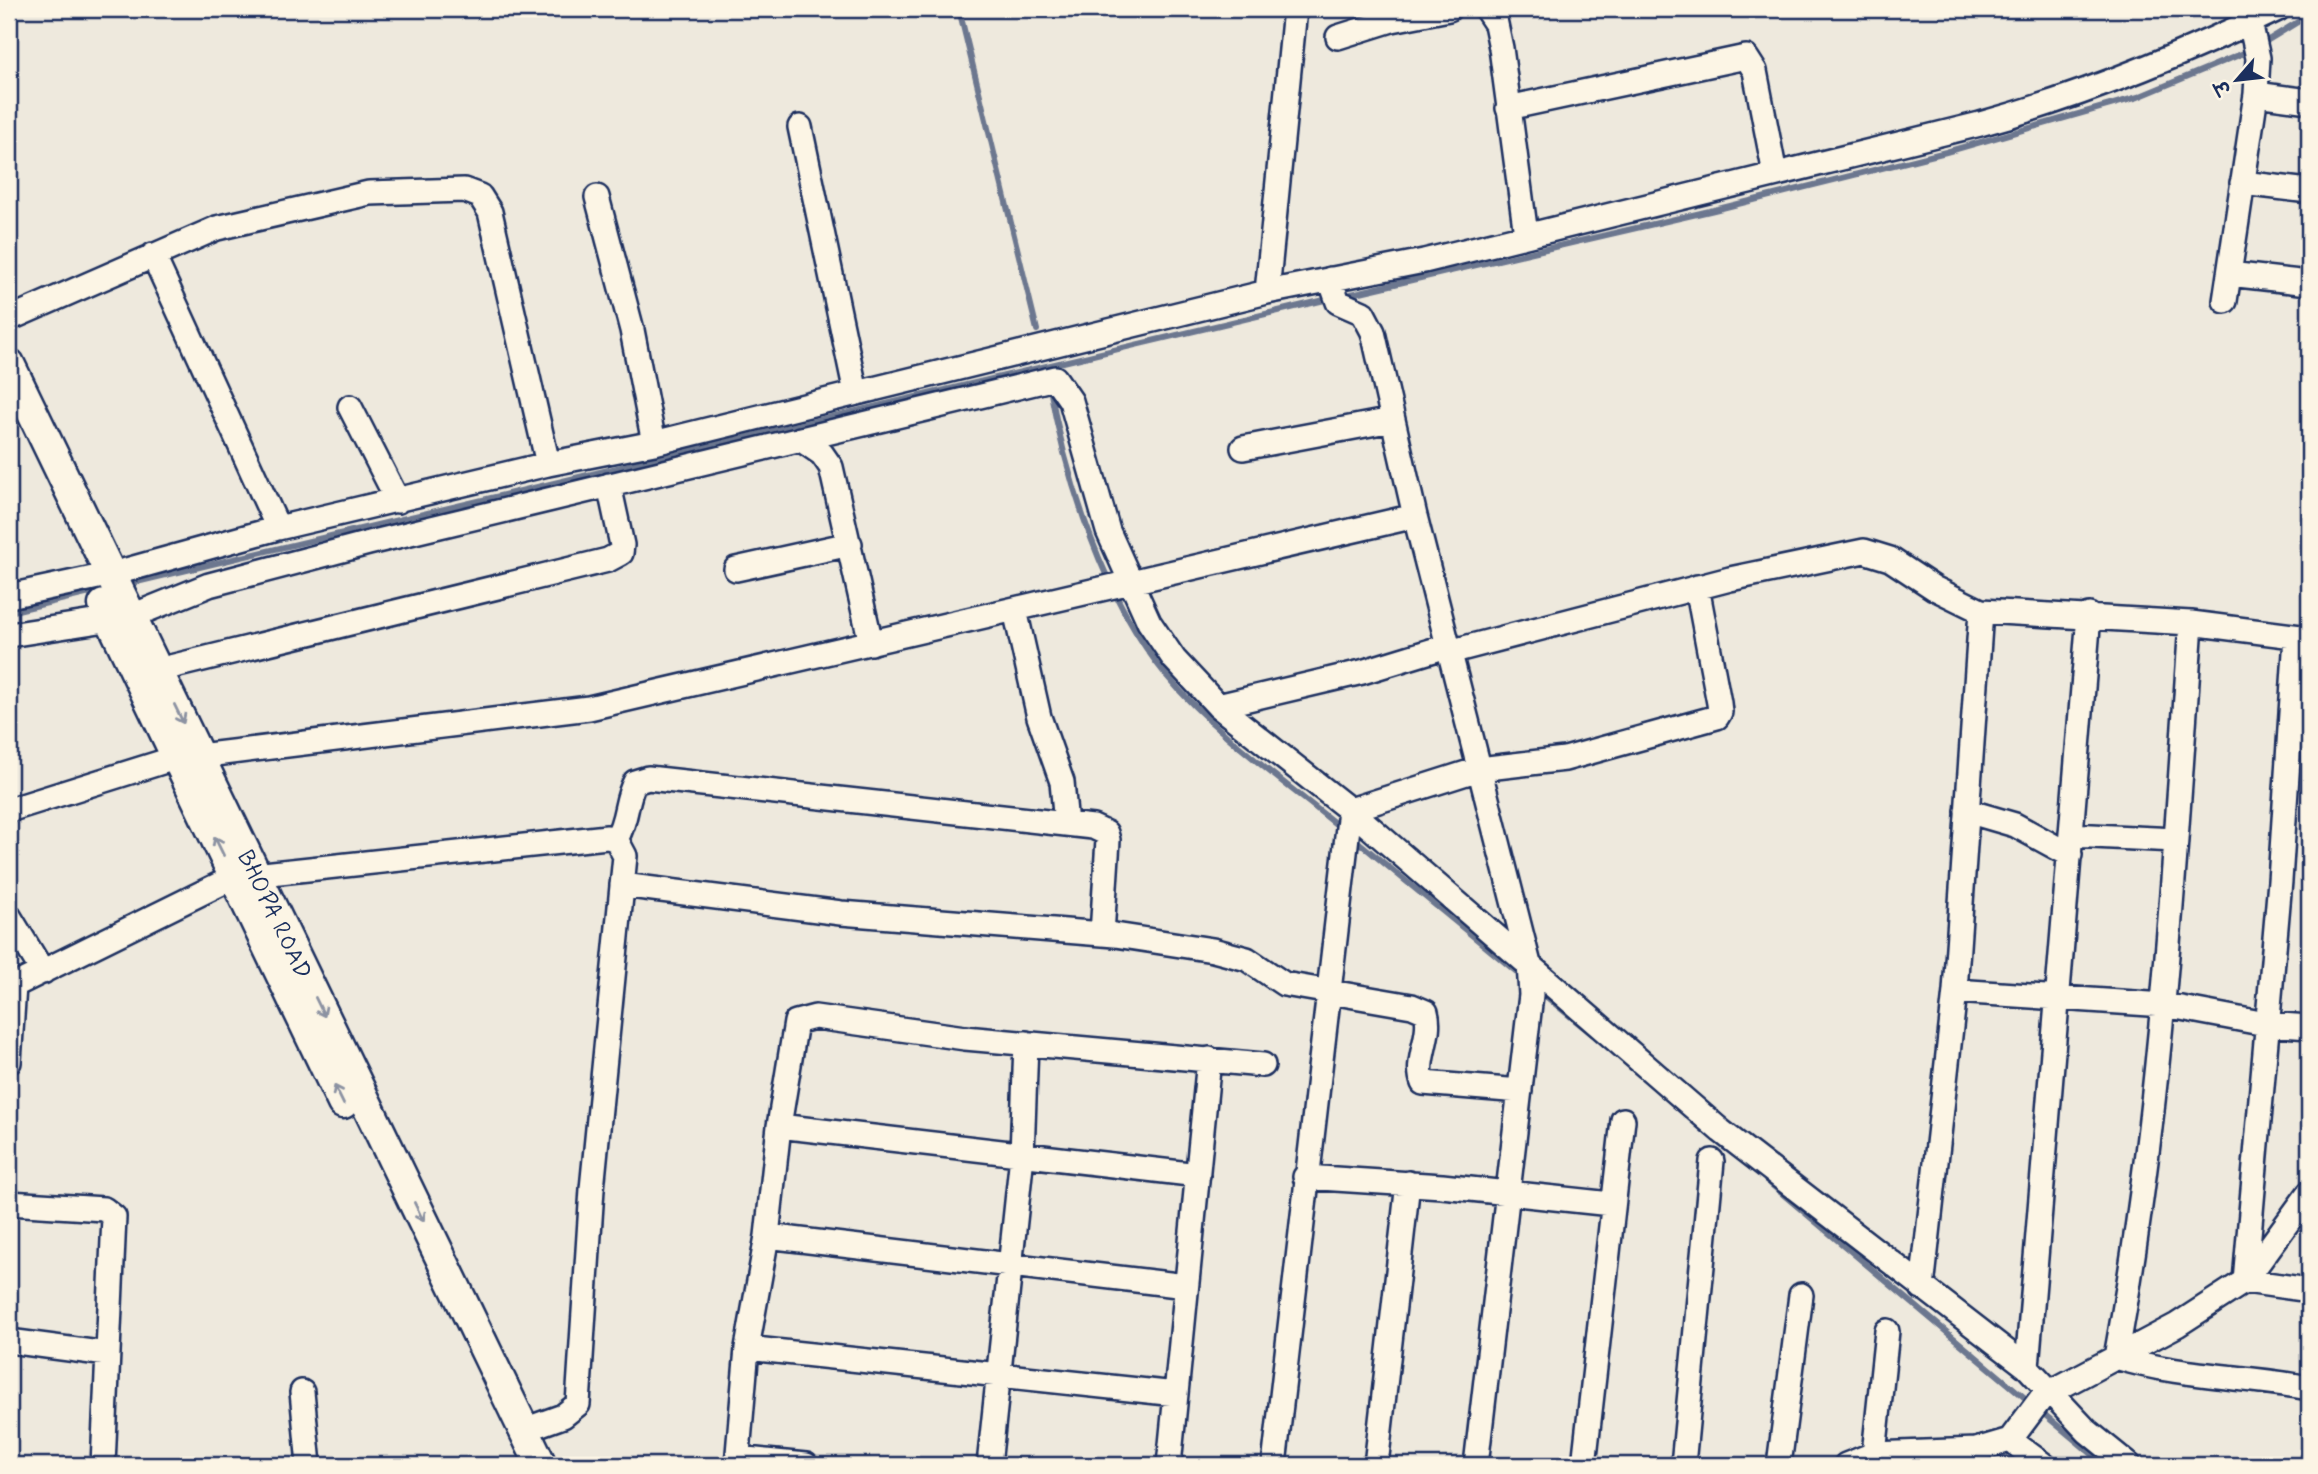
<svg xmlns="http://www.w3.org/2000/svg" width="2318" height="1474" viewBox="0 0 2318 1474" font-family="Mynerve,'Playpen Sans Deva',sans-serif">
<rect width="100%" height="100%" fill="#eee9dd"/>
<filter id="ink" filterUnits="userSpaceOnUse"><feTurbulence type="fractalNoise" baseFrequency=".0143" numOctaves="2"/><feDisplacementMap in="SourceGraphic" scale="14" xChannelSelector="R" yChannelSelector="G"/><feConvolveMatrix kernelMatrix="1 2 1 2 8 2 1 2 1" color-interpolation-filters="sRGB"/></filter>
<g filter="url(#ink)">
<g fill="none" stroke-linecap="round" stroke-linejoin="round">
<path stroke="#6c778f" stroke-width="6" d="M959,9L1037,330
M2260,45L2309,15
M1343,296L1714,210L1946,152L2138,97L2251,50
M1049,383C1066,480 1104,600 1167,676C1216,735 1284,781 1343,830
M124,585L1333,298
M9,612L107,589
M1351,836L1524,978
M1538,990L1592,1034
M1766,1180L2031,1403
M2039,1410L2105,1465"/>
<defs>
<path id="minor" d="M1486,9L1496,24L1501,48L1526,235
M1338,37L1392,20L1449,9
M2256,94L2309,101
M1508,108L1746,57L1755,71L1775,174
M800,127L856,393
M2242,183L2309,191
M597,197L632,330L654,443
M153,255L278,528
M2229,274L2309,283
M1330,279L1338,302L1363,313L1373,332L1415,516L1529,964L1531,995L1476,1465
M1267,292L1295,9
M2225,301L2256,94L2258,58L2250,22
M9,319L217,228L369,193L464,190L480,196L490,212L548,464
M350,407L398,501
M800,439L822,454L831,467L871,643
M1243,448L1392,420
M736,569L850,544
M9,596L112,574L278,528L548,464L654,443L1267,292L1424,261L1980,124C2083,96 2182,55 2278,9
M1015,610L1039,717L1062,782L1066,824
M2191,623C2174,869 2161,1115 2116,1357C2179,1377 2245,1376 2309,1388
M9,635L132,616L209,585L369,543L1055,378L1071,401L1108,531L1149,622L1174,659L1218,706L1350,810L1721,1131L2027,1367L2087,1431L2129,1465
M2296,637L2280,881L2245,1281L2309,1290
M1449,652L1730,579L1864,551L1890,559L1934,588L1981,611L2191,623L2309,638
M158,670L608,560L621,553L622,545L609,485
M1218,706L1362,672L1447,646
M199,756L589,708L1415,516
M9,810L175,758
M1967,811L2015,825L2070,855
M2071,835L2176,840
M616,839C628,819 625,800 635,782L648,778L1093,827L1106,833L1108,840L1102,934
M622,885L841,913L1115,935L1213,950L1247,959L1284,984L1412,1006L1426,1012C1433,1035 1414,1061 1423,1083L1520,1091
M9,916L43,972
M9,988L234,877L607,837L616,839L625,856L592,1189L578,1404L563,1416L524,1430
M1955,991L2165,1005L2266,1024L2309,1027
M9,1062L14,986
M779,1126L1198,1175
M1305,1177L1442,1186L1611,1204
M9,1203L104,1209L114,1217L103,1465
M767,1236L1186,1286
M1922,1288L1955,991L1981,611
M9,1341L107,1354
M747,1348L1176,1394
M2027,1367L2089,615
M302,1392L309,1465
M2010,1440L2044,1465
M1874,1454L1887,1331
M737,1458L806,1465
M737,1465L747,1348L767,1236L779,1126L796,1022L815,1017L965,1038L1263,1065
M989,1465L1022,1155L1026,1043
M1169,1465L1209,1059
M1274,1465L1350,810L1479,769L1565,759L1717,717L1720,712L1719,703L1697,587
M1376,1465L1408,1183
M1584,1465L1623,1120
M1683,1465L1712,1161
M1779,1465L1801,1295
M1846,1465L1874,1454L1976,1450L2010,1440L2043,1396L2177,1325L2245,1281L2309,1193"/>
<g id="major">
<path id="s1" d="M9,364L541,1465"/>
<path d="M104,605L343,1103"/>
</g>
</defs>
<use href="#minor" stroke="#1b2f5e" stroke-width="28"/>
<use href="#major" stroke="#1b2f5e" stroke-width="35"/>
<use href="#minor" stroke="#fcf5e5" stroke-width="23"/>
<use href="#major" stroke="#fcf5e5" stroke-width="30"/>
</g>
<defs><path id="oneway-shaft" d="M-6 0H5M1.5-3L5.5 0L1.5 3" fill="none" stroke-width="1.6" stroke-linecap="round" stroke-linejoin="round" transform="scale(1.75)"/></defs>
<g stroke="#8c92a2">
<use href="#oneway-shaft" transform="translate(179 714) rotate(64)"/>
<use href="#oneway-shaft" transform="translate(219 846) rotate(-116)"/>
<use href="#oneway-shaft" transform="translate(320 1007) rotate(64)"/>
<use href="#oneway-shaft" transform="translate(339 1095) rotate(-116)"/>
<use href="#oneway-shaft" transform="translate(419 1212) rotate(64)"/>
</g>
</g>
<g text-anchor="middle" stroke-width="5" stroke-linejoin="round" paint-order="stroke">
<g font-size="24" fill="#1b2f5e" stroke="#fcf5e5">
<text dy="8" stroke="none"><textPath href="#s1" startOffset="611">BHOPA ROAD</textPath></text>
</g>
</g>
<rect width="2318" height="1474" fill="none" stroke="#fcf5e5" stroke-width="35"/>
<rect x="18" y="18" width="2283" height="1439" fill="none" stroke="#1b2f5e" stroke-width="2.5" filter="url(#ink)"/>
<g transform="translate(2237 80) rotate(242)" stroke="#fcf5e5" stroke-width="5" paint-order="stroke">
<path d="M0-5L12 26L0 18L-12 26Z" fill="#1b2f5e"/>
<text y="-10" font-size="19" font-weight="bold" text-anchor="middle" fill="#1b2f5e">उ</text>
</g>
</svg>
